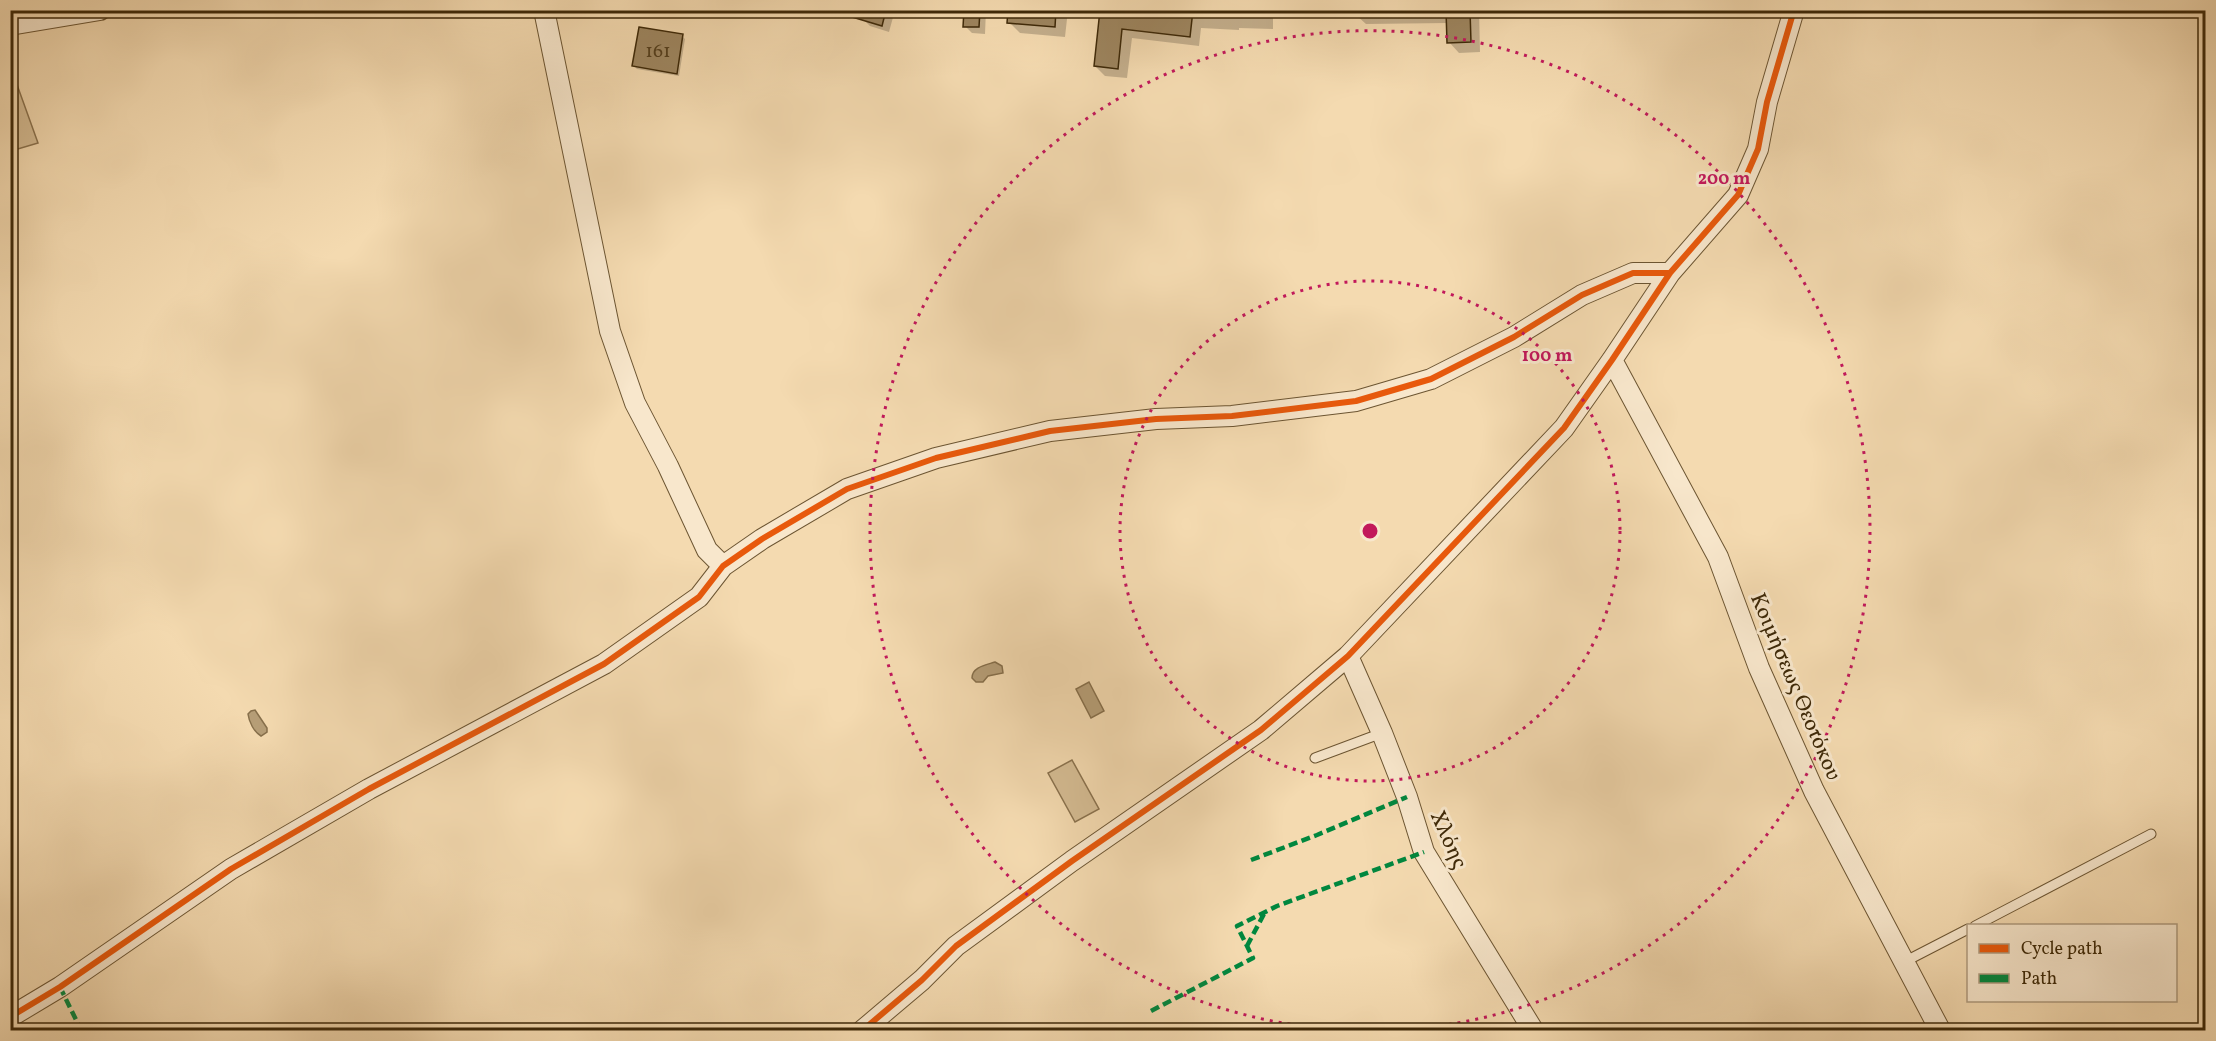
<svg xmlns="http://www.w3.org/2000/svg" width="2216" height="1041" viewBox="0 0 2216 1041" font-family="Vollkorn,serif">
<rect width="100%" height="100%" fill="#f4dab0"/>
<filter id="stains"><feTurbulence type="fractalNoise" baseFrequency=".00333" numOctaves="4"/><feColorMatrix values="0 0 0 0 .2 0 0 0 0 .09 0 0 0 0 .02 0 0 0 .5 -.17"/></filter>
<radialGradient id="worn" r=".72"><stop offset=".6" stop-color="#630" stop-opacity="0"/><stop offset="1" stop-color="#630" stop-opacity=".3"/></radialGradient>
<path fill="#d5bc93" stroke="#8a724e" stroke-width="1.5" d="M11,68L38,143L11,151H10Z
M1072,760L1099,809L1075,822L1048,773Z"/>
<path fill="#b69e77" stroke="#866f4b" stroke-width="1.5" d="M995,662L1002,666L1003,673L988,676L983,682H976L972,678C972,667 986,665 995,662Z
M1089,682L1104,711L1091,718L1076,689Z
M255,710L267,728V732L261,736C254,732 249,722 248,714L251,711Z"/>
<path fill="#0003" d="M865,10H895L889,32L870,26L863,19Z
M965,10H986L985,34L972,33L965,26Z
M1010,10H1068L1065,37L1020,33L1009,22Z
M1147,10H1273V29L1239,28V30L1201,28L1199,46L1132,38L1127,78L1105,76L1095,66L1101,12L1147,17Z
M1355,10H1479L1480,52L1459,53L1449,42L1448,23L1366,24L1355,14Z
M682,36L685,39L679,76L637,69L634,66Z"/>
<path fill="#9d855f" stroke="#3e2908" stroke-width="1.5" d="M843,10H886L882,26L842,14Z
M964,10H980L979,27H963Z
M1008,10H1056L1055,27L1007,23Z
M1100,10L1145,16L1146,10H1193L1190,37L1122,29L1118,69L1094,66Z
M1446,10H1470L1471,42L1447,43Z
M639,27L683,34L677,74L632,66Z"/>
<g fill="none" stroke-linecap="round" stroke-linejoin="round">
<defs>
<path id="service" d="M1315,758L1382,733
M1975,926L2151,834
M1904,962L1968,929"/>
<path id="minor" d="M544,10L610,331L635,403L668,466L707,550L723,566
M10,25L100,10
M1612,360L1718,557L1759,668L1814,791L1940,1030
M1348,656L1382,733L1407,797L1424,852L1533,1030
M10,1017L60,987L231,869L369,789L604,664L699,597L723,566L762,539L847,489L936,458L1050,431L1156,419L1232,416L1356,401L1431,379L1514,337L1582,295L1633,273H1670
M863,1030L922,980L956,946L1072,861L1261,730L1348,656L1564,428L1612,360L1670,273L1738,195L1758,149L1767,102L1794,10"/>
</defs>
<use href="#service" stroke="#6c5532" stroke-width="11"/>
<use href="#minor" stroke="#6c5532" stroke-width="22"/>
<use href="#service" stroke="#f8e7cc" stroke-width="9"/>
<use href="#minor" stroke="#f8e7cc" stroke-width="20"/>
<path stroke="#00873e" stroke-width="4.5" stroke-dasharray="9 4.5" stroke-linecap="butt" d="M1251,860L1317,835L1407,797
M1247,946L1265,912
M60,987L81,1030
M1151,1011L1253,958L1237,926L1277,906L1424,852"/>
<defs>
<path id="cycleway" d="M10,1017L60,987L231,869L369,789L604,664L699,597L723,566L762,539L847,489L936,458L1050,431L1156,419L1232,416L1356,401L1431,379L1514,337L1582,295L1633,273H1670
M863,1030L922,980L956,946L1072,861L1261,730L1348,656L1564,428L1612,360L1670,273L1738,195L1758,149L1767,102L1794,10"/>
</defs>
<use href="#cycleway" stroke="#f8e7cc" stroke-width="10"/>
<use href="#cycleway" stroke="#e8590c" stroke-width="6"/>
</g>
<g fill="none" stroke="#c2185b" stroke-width="3" stroke-dasharray="3 6">
<circle cx="1370" cy="531" r="250"/>
<path d="M1344 1030A500 500 0 1 1 1396 1030"/>
</g>
<g text-anchor="middle" stroke-width="6" stroke-linejoin="round" paint-order="stroke">
<g font-size="20" fill="#56401e">
<text x="658" y="57">161</text>
</g>
<g font-size="22" fill="#3e2908" stroke="#f8e7cc">
<text transform="translate(1797 686) rotate(67)" y="8">Κοιμήσεως Θεοτόκου</text>
<text transform="translate(1450 839) rotate(66)" y="8">Χλόης</text>
</g>
</g>
<circle cx="1370" cy="531" r="9" fill="#c2185b" stroke="#f8e7cc" stroke-width="3"/>
<g font-size="18" text-anchor="middle" font-weight="bold" fill="#c2185b" stroke="#f8e7cc" stroke-width="6" stroke-linejoin="round" paint-order="stroke">
<text x="1724" y="184">200 m</text>
<text x="1547" y="361">100 m</text>
</g>
<rect width="2216" height="1041" fill="none" stroke="#f4dab0" stroke-width="36"/>
<rect x="12" y="12" width="2192" height="1017" fill="none" stroke="#3e2908" stroke-width="3"/>
<rect x="18" y="18" width="2180" height="1005" fill="none" stroke="#3e2908" stroke-width="1.5"/>
<rect x="1967" y="924" width="210" height="78" fill="#f8e7cc" stroke="#ae9b7e" stroke-width="1.5"/>
<rect x="1979" y="944" width="30" height="9" fill="#e8590c" stroke="#ae9b7e" stroke-width="1.5"/>
<text x="2021" y="954" font-size="18" fill="#3e2908">Cycle path</text>
<rect x="1979" y="974" width="30" height="9" fill="#00873e" stroke="#ae9b7e" stroke-width="1.5"/>
<text x="2021" y="984" font-size="18" fill="#3e2908">Path</text>
<rect width="100%" height="100%" filter="url(#stains)"/>
<rect width="100%" height="100%" fill="url(#worn)"/>
</svg>
